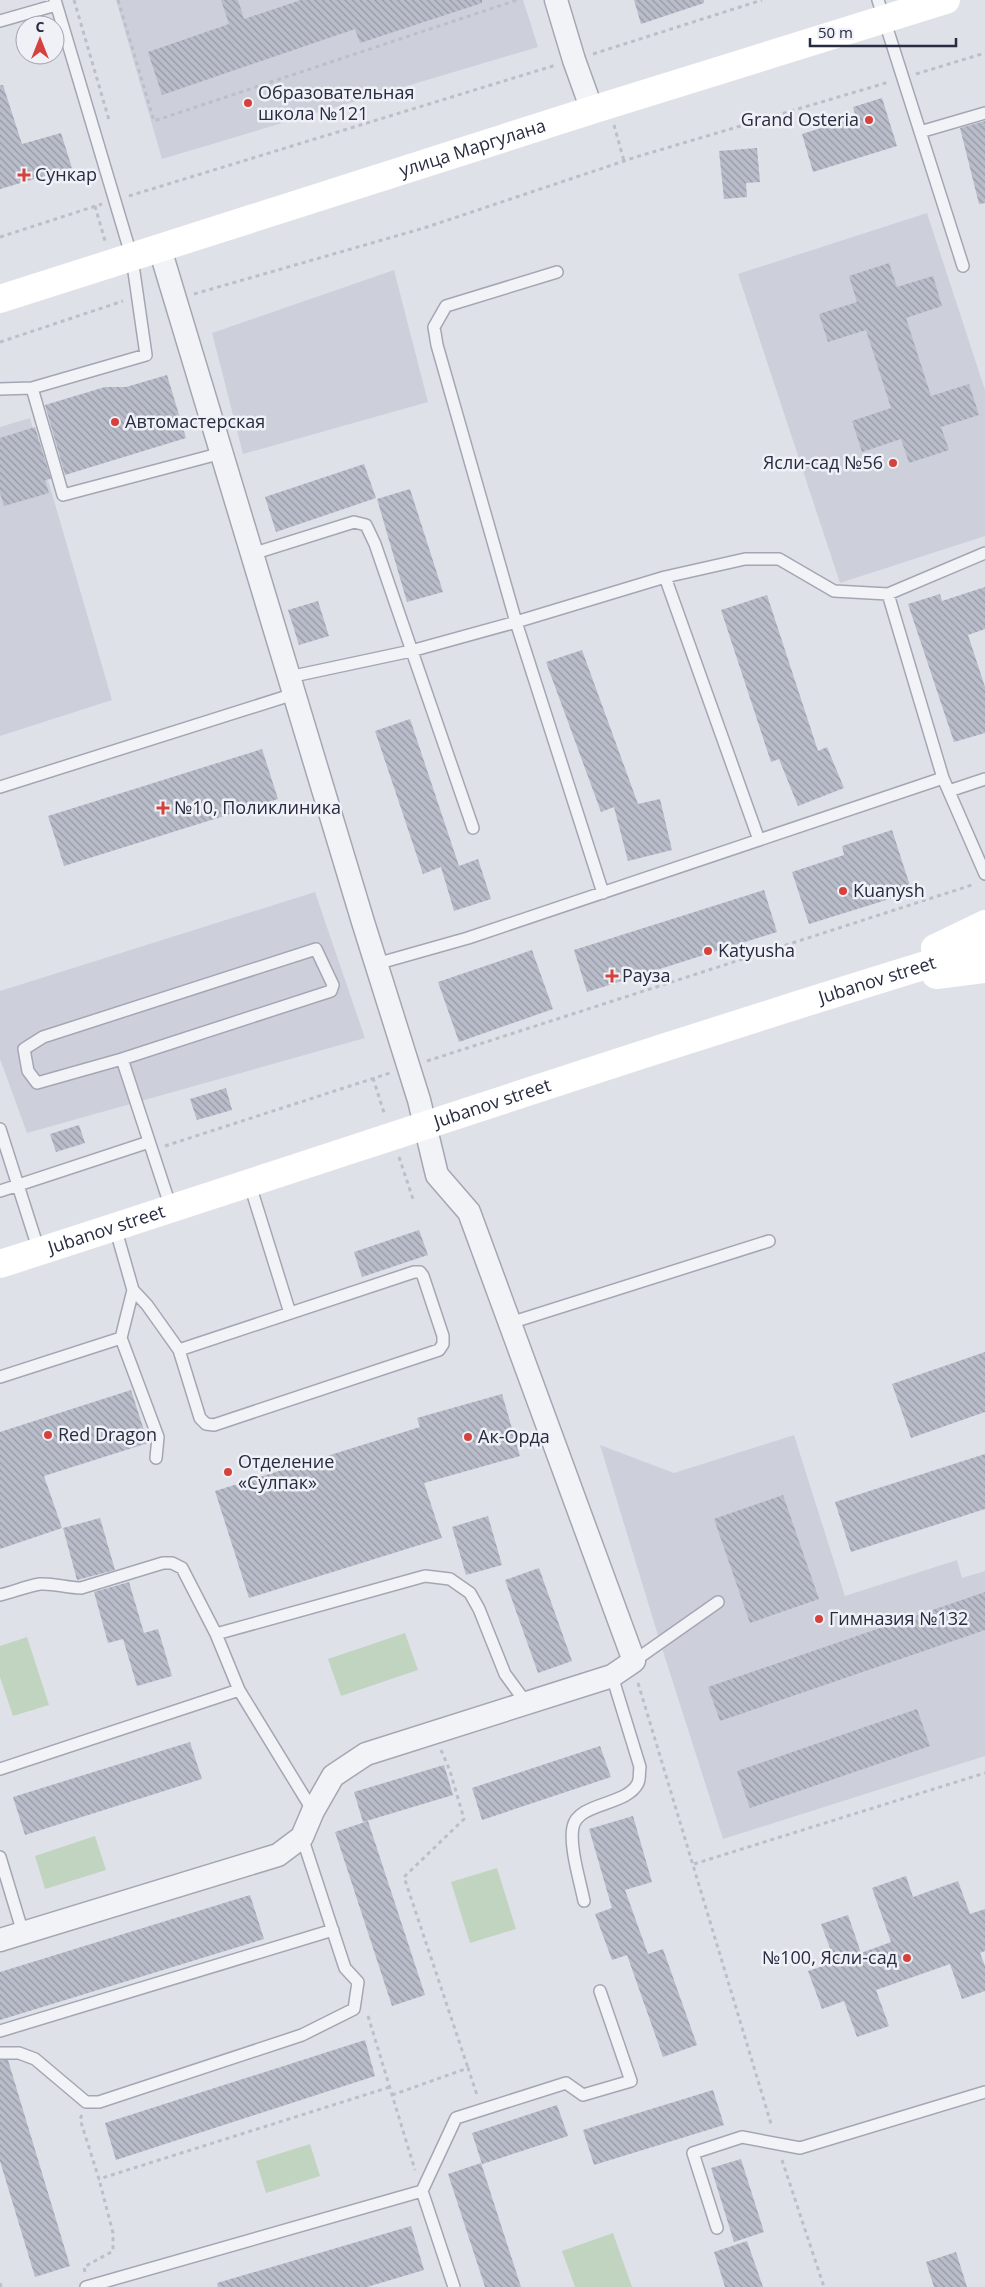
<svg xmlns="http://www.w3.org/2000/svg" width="985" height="2287" viewBox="0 0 985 2287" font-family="'Open Sans',sans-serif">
<defs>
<pattern id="building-back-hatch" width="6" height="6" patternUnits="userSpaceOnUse" patternTransform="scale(1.25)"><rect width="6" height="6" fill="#b9bcc9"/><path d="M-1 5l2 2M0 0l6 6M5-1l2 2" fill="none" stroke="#9699a5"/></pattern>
</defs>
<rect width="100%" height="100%" fill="#dfe1e9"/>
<path fill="#cdd0db" d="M116,0H523L538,47L162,159Z
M927,213L985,390V536L840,583L738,274Z
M394,270L428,402L243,454L212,333Z
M30,418L112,700L0,736V427Z
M315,892L365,1038L27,1133L0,1059V991Z
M794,1435L845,1596L957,1560L962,1578L985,1571V1756L723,1839L660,1642L600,1445L674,1473Z"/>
<path fill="#c1d4c0" d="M405,1633L418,1670L341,1696L328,1659Z
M27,1637L49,1705L13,1716L0,1677V1646Z
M95,1836L106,1870L45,1889L35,1856Z
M497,1868L516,1929L470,1943L451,1882Z
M310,2144L320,2176L266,2193L256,2161Z
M613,2233L632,2287H575L562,2251Z"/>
<path fill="url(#building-back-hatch)" d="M221,0H238L244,19L301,0H482V3L360,43L355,29L162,95L148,52L229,24Z
M634,0H704V3L641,24Z
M0,85H3L22,144L61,133L72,168L0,189Z
M882,98L897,146L813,172L802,134L856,117L853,107Z
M985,121V203L979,204L960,128Z
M757,148L760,182L746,183L747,197L724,199L719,151Z
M889,263L897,287L933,276L942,306L906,318L931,396L969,384L979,415L941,427L949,450L909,463L901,439L862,452L852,421L891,408L866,330L828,342L819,314L857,302L849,276Z
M167,375L186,438L65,475L45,405L105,387H126Z
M35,427L51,479L45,480L49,493L4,506L0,493V438Z
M364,464L376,498L276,532L265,497Z
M410,489L443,592L407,602L377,499Z
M985,587V629L968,635L985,687V733L954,742L908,604L940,594L942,601Z
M767,595L818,751L827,747L844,788L798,806L779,759L771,762L721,610Z
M318,601L329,636L299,645L288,610Z
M582,650L638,804L660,799L672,850L628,861L614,807L601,812L546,662Z
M410,719L459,866L478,859L491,899L454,911L441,867L423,874L375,731Z
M262,749L278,799L64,866L48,816Z
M892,830L912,892L809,924L792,872L844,855L842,846Z
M764,890L777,932L587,992L574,950Z
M532,950L553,1009L459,1042L438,982Z
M226,1088L232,1110L197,1120L190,1099Z
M79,1125L85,1143L56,1152L50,1134Z
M419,1230L428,1255L362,1277L354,1252Z
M985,1352V1412L911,1438L892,1384Z
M131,1390L148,1443L44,1476L62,1528L0,1549V1432Z
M502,1394L520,1456L424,1483L442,1538L249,1598L215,1491L420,1427L417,1418Z
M985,1454V1509L851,1552L835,1502Z
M783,1495L819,1599L750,1623L714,1519Z
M488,1516L502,1565L466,1575L452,1527Z
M100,1518L115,1570L77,1580L63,1528Z
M539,1568L572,1661L538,1673L505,1580Z
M129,1582L144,1633L158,1629L172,1676L137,1686L123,1639L108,1643L94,1592Z
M985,1592V1630L720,1721L708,1687Z
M917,1709L930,1746L750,1808L737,1771Z
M190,1742L202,1779L25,1835L13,1797Z
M600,1746L611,1777L482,1820L472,1788Z
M444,1765L453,1795L363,1822L354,1792Z
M633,1816L652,1882L625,1890L648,1954L663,1949L697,2045L663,2057L627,1955L612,1960L595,1914L612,1908L589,1829Z
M368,1821L425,1995L392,2006L335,1832Z
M906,1876L913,1897L958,1881L970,1914L985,1909V1951L980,1953L985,1966V1991L962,1999L950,1964L876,1990L889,2026L857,2037L844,2001L822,2009L808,1971L835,1962L821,1924L848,1915L861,1953L891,1942L872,1888Z
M250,1895L264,1939L0,2020V1972Z
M365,2040L375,2076L116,2160L105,2123Z
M0,2060H8L70,2266L35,2277L0,2161Z
M713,2090L724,2125L594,2165L583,2130Z
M557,2105L568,2136L482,2164L472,2133Z
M741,2159L764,2232L734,2242L711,2168Z
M481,2163L521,2287H485L448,2174Z
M411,2226L424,2270L367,2287H218L217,2283Z
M747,2241L763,2287H725L714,2252Z
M956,2252L967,2287H934L926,2262Z"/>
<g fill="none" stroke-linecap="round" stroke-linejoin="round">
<defs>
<path id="lane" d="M878,0L963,266
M0,21L56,5
M920,132L985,113
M557,272L446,306L434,327L437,345L516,622L603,893
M32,388L63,495L222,453
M0,389L32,388L146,355L132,258L55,0
M252,554L354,522L366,525L375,544L473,828
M665,577L759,840
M888,594L943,778L985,874
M289,677L411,651L516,622L665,577L745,559H779L834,591L888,594L985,553
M0,787L294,694
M949,791L985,779
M376,964L468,938L943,778
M122,1059L37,1083L28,1071L24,1049L43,1037L316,949L333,985L331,991L122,1059L171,1208
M0,1129L39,1251
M250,1185L290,1313
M0,1191L149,1142
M115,1227L133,1290L147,1305L179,1350L200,1418L206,1424L214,1425L439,1350L443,1344V1336L423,1276L420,1272H414L179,1350
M133,1290L121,1338L158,1437L156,1458
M510,1323L769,1241
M0,1377L121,1338
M0,1595C13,1592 27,1586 40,1584C54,1583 67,1588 81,1588L163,1563H172L182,1568L216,1634L239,1690L313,1811
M216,1634L425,1576L450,1579L470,1593L479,1609L505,1674L527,1704
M634,1661L718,1602
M0,1769L239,1690
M0,1857L23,1933
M584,1901C580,1881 569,1846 573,1827C578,1802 627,1806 638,1783C640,1779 639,1772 640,1767L612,1676
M0,2031L333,1930
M0,2053H19L35,2059L86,2102H99L302,2035L354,2009L358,1982L345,1968L302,1837
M422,2191L454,2287
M717,2228L693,2153L742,2137L800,2148L985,2092
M86,2287L422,2191L456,2118L566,2083L583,2095L631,2081L600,1991"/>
<path id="street" d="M556,0L574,60L592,110
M0,1940L278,1855L302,1837L313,1811L333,1776L366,1754L612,1676L634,1661L469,1212L437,1175L419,1100L363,922L160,249"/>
</defs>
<use href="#lane" stroke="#a4a7b3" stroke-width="14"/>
<use href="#street" stroke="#a4a7b3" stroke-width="25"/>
<path stroke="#bdbfc8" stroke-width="3" stroke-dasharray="4 4" stroke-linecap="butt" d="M74,0L109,120
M118,0L154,121L517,0
M593,54L762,0
M916,74L985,53
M614,125L624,161
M129,196L556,65
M95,206L105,241
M0,237L102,204
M194,294L424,228L636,157L889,82
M0,342L123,301
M427,1061L975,884
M373,1078L385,1116
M165,1146L390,1073
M399,1157L414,1202
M638,1683L772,2127
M441,1750L450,1771L464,1819L404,1877L468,2068
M694,1864L985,1773
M368,2016L415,2170
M392,2095L468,2068L477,2095
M82,2115L80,2119L99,2179L390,2087
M782,2160L824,2287
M85,2272L84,2267L113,2251V2233L99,2179
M0,2283L1,2287"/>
<use href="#lane" stroke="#f2f3f7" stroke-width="11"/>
<use href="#street" stroke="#f2f3f7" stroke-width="22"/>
<g stroke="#fff" stroke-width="28">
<path id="s1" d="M0,299L592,110L946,0"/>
<path d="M935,948L985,924"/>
<path d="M936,975L985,969"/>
<path id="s2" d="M0,1264C328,1159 655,1047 985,947"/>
</g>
</g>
<g fill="#d5423e" stroke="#eff1f7" stroke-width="2">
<circle cx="248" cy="103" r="5"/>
<circle cx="869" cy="120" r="5"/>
<path d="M21.5 167.5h5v5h5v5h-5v5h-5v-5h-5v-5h5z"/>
<circle cx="115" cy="422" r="5"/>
<circle cx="893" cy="463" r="5"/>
<path d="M160.5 800.5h5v5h5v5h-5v5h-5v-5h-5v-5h5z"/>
<circle cx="843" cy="891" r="5"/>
<circle cx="708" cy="951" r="5"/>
<path d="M609.5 968.5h5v5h5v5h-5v5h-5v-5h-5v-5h5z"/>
<circle cx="48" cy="1435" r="5"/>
<circle cx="468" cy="1437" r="5"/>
<circle cx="228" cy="1472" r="5"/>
<circle cx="819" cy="1619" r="5"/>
<circle cx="907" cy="1958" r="5"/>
</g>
<g text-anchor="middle" stroke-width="5" stroke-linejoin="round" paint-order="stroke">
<g font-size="18" fill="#272c41" stroke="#eff1f7" text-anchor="start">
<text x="258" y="99">Образовательная<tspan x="258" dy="21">школа №121</tspan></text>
<text x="859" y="126" text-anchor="end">Grand Osteria</text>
<text x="35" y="181">Сункар</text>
<text x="125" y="428">Автомастерская</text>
<text x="883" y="469" text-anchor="end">Ясли-сад №56</text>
<text x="174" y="814">№10, Поликлиника</text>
<text x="853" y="897">Kuanysh</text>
<text x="718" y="957">Katyusha</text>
<text x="622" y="982">Рауза</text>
<text x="58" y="1441">Red Dragon</text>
<text x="478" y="1443">Ак-Орда</text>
<text x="238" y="1468">Отделение<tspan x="238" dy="21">«Сулпак»</tspan></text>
<text x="829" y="1625">Гимназия №132</text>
<text x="897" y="1964" text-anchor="end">№100, Ясли-сад</text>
</g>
<g font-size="18" fill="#272c41" stroke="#eff1f7">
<text dy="6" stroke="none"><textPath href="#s1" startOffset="496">улица Маргулана</textPath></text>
<text dy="6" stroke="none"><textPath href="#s2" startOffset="922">Jubanov street</textPath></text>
<text dy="6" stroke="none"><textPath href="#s2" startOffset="518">Jubanov street</textPath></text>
<text dy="6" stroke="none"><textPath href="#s2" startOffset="112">Jubanov street</textPath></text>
</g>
</g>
<g transform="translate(40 40)"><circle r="24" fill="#eff1f7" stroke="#9fa2ae"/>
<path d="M0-4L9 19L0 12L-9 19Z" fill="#d5423e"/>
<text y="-8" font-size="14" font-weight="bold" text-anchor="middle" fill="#272c41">С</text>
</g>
<path d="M810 38v8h146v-8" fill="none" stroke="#272c41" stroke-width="2.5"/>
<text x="818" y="38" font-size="15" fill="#272c41" stroke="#eff1f7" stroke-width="4" paint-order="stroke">50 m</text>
</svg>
